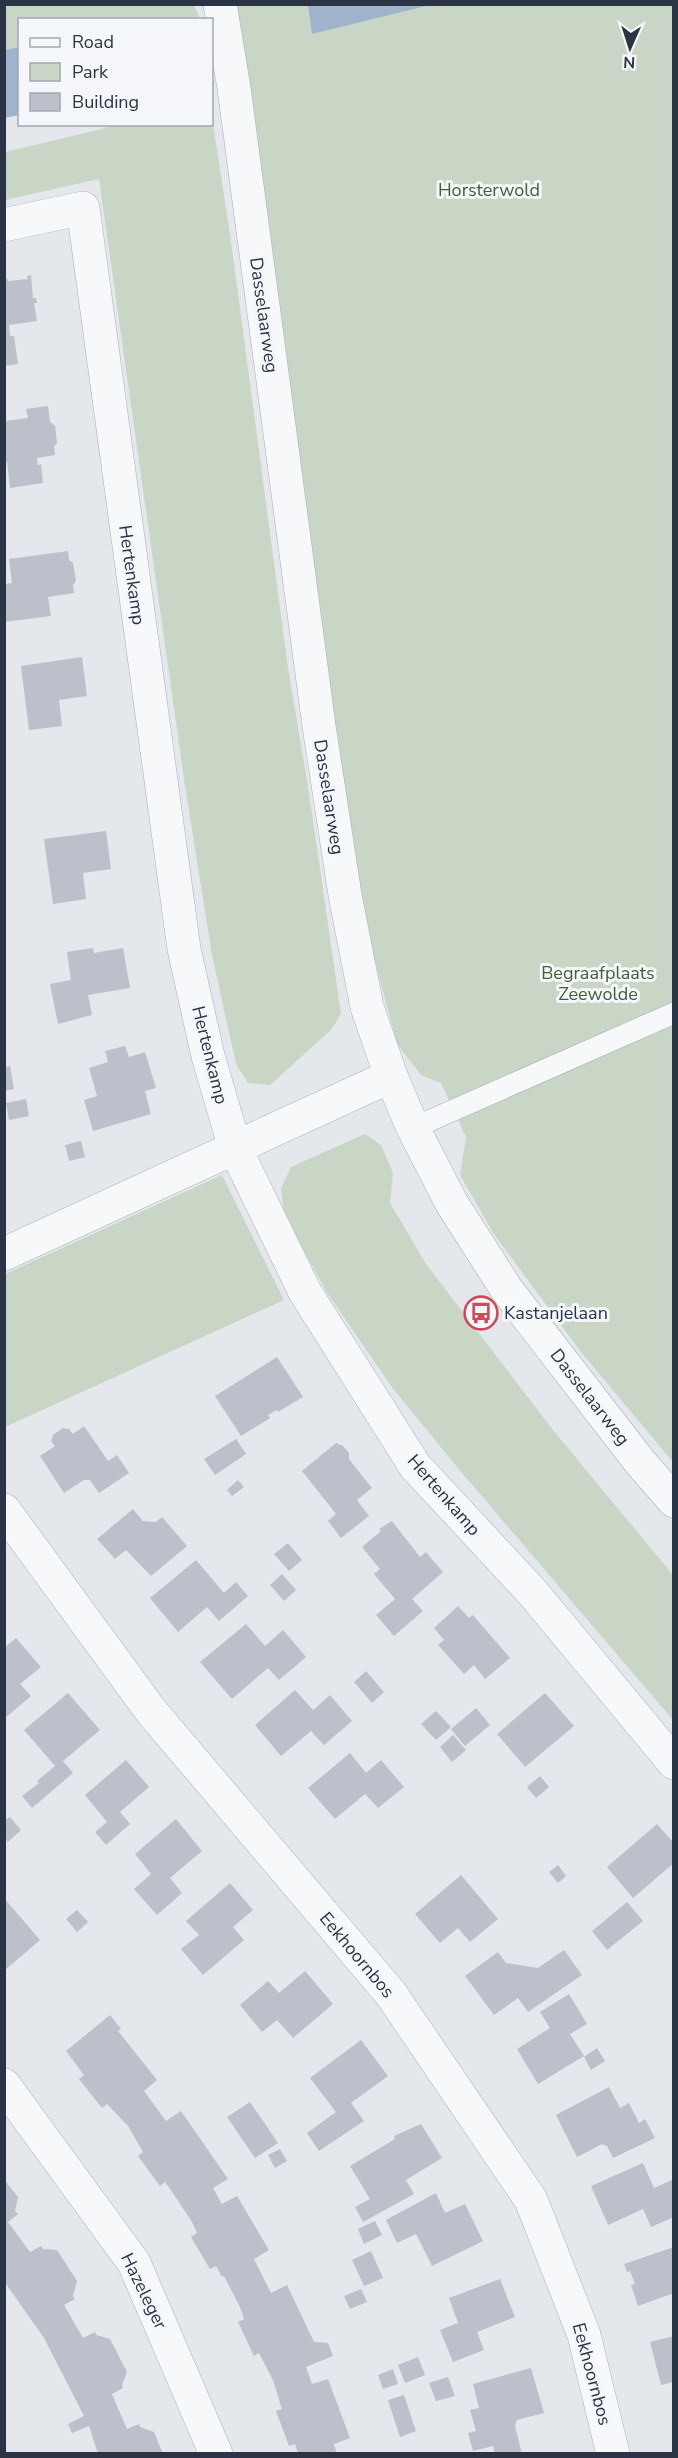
<svg xmlns="http://www.w3.org/2000/svg" width="678" height="2458" viewBox="0 0 678 2458" font-family="'Nunito Sans',sans-serif">
<rect width="100%" height="100%" fill="#e4e7ec"/>
<path fill="#c9d6c5" d="M4,5H194L200,19L20,20L19,47L5,50Z
M234,5H673V1462L581,1352L494,1234L460,1175L466,1137L441,1083L421,1075L397,1044L363,916L342,790Z
M212,118L230,234L288,668L309,793L341,1014L331,1030L270,1085L248,1083L236,1064L212,955L185,786L99,179L5,200V152L102,129L111,125L212,124Z
M365,1134L381,1145L393,1173L390,1203L426,1264L553,1430L673,1575V1720L457,1467L391,1386L326,1291L284,1214L281,1188L291,1167Z
M222,1175L284,1300L5,1427V1274Z"/>
<path fill="#9fb4cc" d="M308,4H430V5L312,34Z
M19,47V115L5,118V50Z"/>
<path fill="#bbc0ca" d="M31,275L33,298H36L37,303H34L37,321L9,325L10,336H14L18,364L4,366V279L7,278L8,281L28,279L27,276Z
M48,406L50,422L55,426L57,443L54,447L55,455L37,458L38,465L41,464L43,483L10,488L7,462H5V421L28,418L26,409Z
M68,551L69,560L73,563L76,581L73,585L74,593L48,597L51,616L4,622V584L12,583L9,559Z
M82,657L87,696L59,700L62,726L29,730L21,666Z
M106,831L111,869L83,873L86,899L53,904L44,839Z
M93,948L94,953L123,948L130,988L88,995L92,1015L58,1024L50,984L71,980L67,952Z
M125,1046L129,1057L145,1052L156,1088L145,1091L151,1114L93,1131L84,1100L97,1096L89,1068L108,1062L105,1051Z
M10,1066L14,1089L4,1091V1067Z
M26,1099L29,1116L9,1120L6,1103Z
M81,1141L85,1157L69,1161L65,1145Z
M277,1357L303,1397L278,1412L277,1410L268,1415L270,1418L241,1436L215,1396Z
M84,1426L108,1461L117,1455L129,1473L99,1493L90,1480H84L64,1493L40,1456L55,1446L51,1441L53,1435L63,1428L69,1429L73,1434Z
M236,1439L246,1454L215,1475L204,1459Z
M336,1443L343,1446L349,1453V1459L372,1488L357,1500L369,1516L341,1538L328,1521L336,1514L302,1471Z
M238,1480L244,1487L232,1496L227,1490Z
M133,1509L143,1521L156,1522L162,1517L187,1546L151,1576L126,1550L115,1559L97,1539Z
M392,1521L420,1557L426,1552L443,1572L412,1599L423,1611L394,1636L376,1615L395,1599L374,1574L380,1569L362,1547L381,1531L379,1529Z
M288,1543L302,1560L289,1571L274,1554Z
M196,1560L224,1593L236,1582L248,1596L219,1621L207,1607L178,1632L150,1598Z
M282,1574L296,1590L284,1601L270,1585Z
M458,1606L469,1618L473,1615L510,1658L485,1679L474,1665L464,1674L438,1645L444,1640L434,1628Z
M246,1624L265,1646L283,1630L306,1657L279,1680L268,1668L232,1699L200,1662Z
M16,1638L41,1667L20,1684L31,1696L4,1719V1648Z
M366,1671L384,1692L372,1703L354,1682Z
M295,1690L313,1710L330,1695L352,1721L324,1745L311,1731L281,1756L255,1725Z
M68,1693L100,1730L63,1761L73,1773L32,1808L22,1796L39,1783L37,1781L55,1766L24,1730Z
M545,1693L574,1726L525,1767L497,1734Z
M476,1708L490,1725L465,1746L451,1729Z
M436,1711L451,1727L436,1740L421,1724Z
M453,1735L466,1750L452,1762L440,1747Z
M350,1753L366,1773L381,1760L404,1787L378,1808L365,1794L335,1819L308,1788Z
M126,1760L149,1787L120,1812L130,1824L106,1845L95,1832L107,1822L85,1795Z
M540,1776L549,1787L536,1798L527,1787Z
M10,1817L21,1830L8,1842L4,1837V1821Z
M176,1819L202,1851L170,1878L182,1893L157,1915L134,1889L151,1874L135,1854Z
M657,1824L674,1843V1863L633,1898L607,1867Z
M558,1865L566,1876L558,1883L549,1872Z
M461,1875L498,1919L470,1942L458,1928L440,1943L415,1914Z
M230,1883L253,1910L233,1927L244,1940L203,1975L181,1949L199,1935L186,1921Z
M4,1898L40,1940L4,1971Z
M627,1902L643,1921L607,1950L592,1931Z
M77,1910L88,1922L77,1932L66,1919Z
M564,1950L582,1975L528,2012L518,1998L494,2015L465,1976L498,1952L506,1963L538,1968Z
M305,1971L333,2004L293,2038L277,2020L262,2032L240,2005L268,1981L279,1993Z
M569,1994L587,2024L570,2034L584,2056L538,2084L517,2049L550,2028L540,2012Z
M110,2015L121,2029L118,2031L157,2080L144,2091L166,2121L181,2111L228,2179L213,2188L222,2204L237,2196L269,2250L254,2259L271,2293L287,2285L314,2342L328,2343L333,2356L306,2367L312,2384L328,2379L350,2438L334,2444L337,2454H298L295,2444L289,2446L276,2411L282,2409L273,2380L259,2353L254,2356L238,2322L244,2319L240,2307L224,2276L222,2277L216,2266L210,2269L191,2237L197,2233L192,2222L173,2193L165,2182L160,2186L138,2156L143,2152L128,2126L107,2104L102,2108L79,2079L84,2075L66,2051Z
M361,2040L388,2076L351,2103L364,2121L319,2151L307,2133L336,2112L310,2078Z
M597,2048L605,2061L591,2070L584,2057Z
M609,2087L620,2108L629,2103L639,2123L645,2119L655,2138L613,2158L607,2146L602,2144L577,2157L556,2115Z
M250,2102L278,2143L255,2158L227,2117Z
M421,2124L442,2158L406,2180L414,2194L363,2222L355,2207L370,2199L350,2166L395,2139L394,2136Z
M280,2149L287,2161L275,2168L268,2155Z
M643,2163L654,2188L672,2180L674,2217L651,2227L643,2209L608,2225L591,2186Z
M4,2179L18,2197L15,2211L18,2214L8,2222L30,2252L41,2246L43,2249L57,2250L77,2281L73,2296L75,2299L64,2305L83,2338L95,2332L96,2335L110,2339L127,2372L122,2385L123,2388L112,2394L127,2429L139,2424L140,2427L154,2432L163,2454H98L89,2426L72,2433L68,2424L84,2416L44,2338L4,2281Z
M436,2193L445,2213L465,2204L483,2241L432,2266L416,2234L397,2243L386,2220Z
M375,2221L382,2235L364,2244L358,2229Z
M674,2247V2293L638,2306L631,2285L635,2284L630,2271L627,2272L624,2264Z
M371,2251L383,2278L364,2286L352,2260Z
M500,2279L515,2317L477,2332L484,2350L453,2362L440,2330L458,2323L449,2298Z
M361,2289L367,2302L350,2309L344,2296Z
M674,2336V2382L661,2385L650,2342Z
M418,2357L425,2375L405,2383L398,2365Z
M531,2368L544,2413L517,2420L515,2426L522,2454H495L493,2446L473,2451L468,2433L476,2431L470,2410L479,2408L473,2384Z
M393,2369L398,2384L383,2389L378,2375Z
M448,2377L455,2396L436,2401L429,2383Z
M404,2395L416,2431L400,2437L388,2400Z"/>
<g fill="none" stroke-linecap="round" stroke-linejoin="round">
<defs>
<path id="service" d="M413,1128L674,1013"/>
<path id="minor" d="M4,225L83,208L184,949L208,1056L235,1148L305,1292L415,1466L533,1593L674,1763
M4,1254L391,1076
M4,1510L151,1711L391,1994L531,2200L584,2335L613,2454
M4,2085L134,2263L216,2454"/>
<path id="tertiary" d="M220,4L234,88L319,726L345,895L367,1007L391,1076L413,1128L451,1202L507,1290L640,1462L674,1501"/>
</defs>
<use href="#service" stroke="#a9aeb7" stroke-width="22"/>
<use href="#minor" stroke="#a9aeb7" stroke-width="34"/>
<use href="#tertiary" stroke="#a9aeb7" stroke-width="34"/>
<use href="#service" stroke="#f7f8fa" stroke-width="21"/>
<use href="#minor" stroke="#f7f8fa" stroke-width="33"/>
<use href="#tertiary" stroke="#f7f8fa" stroke-width="33"/>
</g>
<defs>
<symbol id="bus-ring" viewBox="-11 -11 22 22"><circle r="9.5" fill="#f4f6f9" stroke="#d1495b" stroke-width="1.5"/><path d="M-5-6H5V4H4V6H2V4H-2V6H-4V4H-5ZM-3.5-4V0h7V-4ZM-3.5 1.2v1.5H-2V1.2ZM2 1.2v1.5H3.5V1.2Z" fill="#d1495b"/></symbol>
</defs>
<g fill-rule="evenodd">
<use href="#bus-ring" x="462" y="1294" width="38" height="38"/>
</g>
<g text-anchor="middle" stroke-width="6" stroke-linejoin="round" paint-order="stroke">
<g font-size="18" fill="#3f6138" stroke="#f4f6f9">
<text x="489" y="196">Horsterwold</text>
<text x="598" y="979">Begraafplaats<tspan x="598" dy="21">Zeewolde</tspan></text>
</g>
<g font-size="18" fill="#2b3445" stroke="#f4f6f9">
<text transform="translate(264 315) rotate(82)" y="6">Dasselaarweg</text>
<text transform="translate(132 575) rotate(82)" y="6">Hertenkamp</text>
<text transform="translate(329 797) rotate(81)" y="6">Dasselaarweg</text>
<text transform="translate(210 1055) rotate(76)" y="6">Hertenkamp</text>
<text transform="translate(590 1397) rotate(52)" y="6">Dasselaarweg</text>
<text transform="translate(444 1495) rotate(49)" y="6">Hertenkamp</text>
<text transform="translate(357 1955) rotate(50)" y="6">Eekhoornbos</text>
<text transform="translate(144 2291) rotate(64)" y="6">Hazeleger</text>
<text transform="translate(592 2374) rotate(75)" y="6">Eekhoornbos</text>
</g>
<g font-size="18" fill="#2b3445" stroke="#f4f6f9" text-anchor="start">
<text x="504" y="1319">Kastanjelaan</text>
</g>
</g>
<rect width="678" height="2458" fill="none" stroke="#2b3445" stroke-width="12"/>
<rect x="18" y="18" width="195" height="108" fill="#f4f6f9" stroke="#a4a8b1" stroke-width="1.5"/>
<rect x="30" y="38" width="30" height="9" fill="#f7f8fa" stroke="#a4a8b1" stroke-width="1.5"/>
<text x="72" y="48" font-size="18" fill="#2b3445">Road</text>
<rect x="30" y="63" width="30" height="18" fill="#c9d6c5" stroke="#a4a8b1" stroke-width="1.5"/>
<text x="72" y="78" font-size="18" fill="#2b3445">Park</text>
<rect x="30" y="93" width="30" height="18" fill="#bbc0ca" stroke="#a4a8b1" stroke-width="1.5"/>
<text x="72" y="108" font-size="18" fill="#2b3445">Building</text>
<g transform="translate(630 48) rotate(183)" stroke="#f4f6f9" stroke-width="4.5" paint-order="stroke">
<path d="M0-4.5L10 22L0 15L-10 22Z" fill="#2b3445"/>
<text y="-9" font-size="16" font-weight="bold" text-anchor="middle" fill="#2b3445">N</text>
</g>
</svg>
